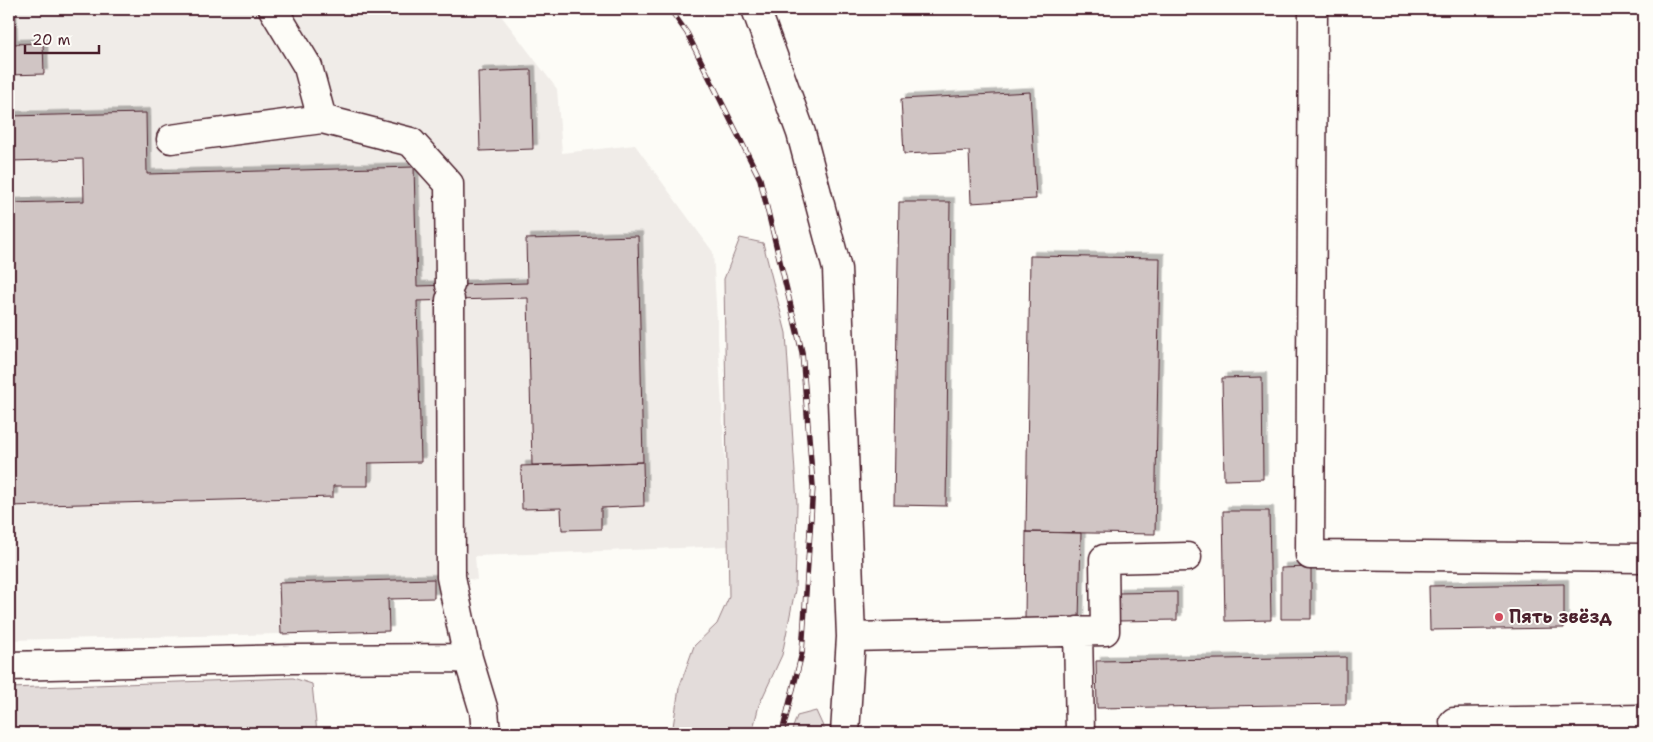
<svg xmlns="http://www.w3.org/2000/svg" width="1653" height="742" viewBox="0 0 1653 742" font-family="'Shantell Sans',sans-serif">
<defs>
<filter id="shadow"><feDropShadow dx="4.5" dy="-4.5" stdDeviation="0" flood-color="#0004"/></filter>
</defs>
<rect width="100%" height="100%" fill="#fdfcf7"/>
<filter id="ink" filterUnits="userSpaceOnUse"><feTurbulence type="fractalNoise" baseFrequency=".02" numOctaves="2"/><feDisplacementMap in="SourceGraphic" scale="10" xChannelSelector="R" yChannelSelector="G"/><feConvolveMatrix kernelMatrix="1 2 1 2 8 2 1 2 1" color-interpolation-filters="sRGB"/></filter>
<g filter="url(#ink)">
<path fill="#f0ece8" d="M9,9H496L557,89L562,153L635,145L713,252L730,546L475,556L477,580L451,577L434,579L280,583L281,634L9,640Z"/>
<path fill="#e3dcda" stroke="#967e82" d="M740,238L763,243L786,333L797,504L795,590L782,655L759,705L752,733H672L679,688L694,646L717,624L729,597L724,279Z
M293,678L312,684L317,733H9V688Z
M816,711L826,733H791L797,716Z"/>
<path fill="#d0c5c4" stroke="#4a1f2b" filter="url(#shadow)" d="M9,9H12L13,44L43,43L44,74L9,75Z
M531,70L533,149L480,151L478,72Z
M1030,92L1036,199L971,203L969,151L904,154L901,99Z
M146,113L147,174L414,167L417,286L527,283L526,239L638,236L643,462L532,465L528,298L417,301L421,462L368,463V486H333V497L9,506V203L84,201L83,159L11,161L9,116Z
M899,202H950L946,506L894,505Z
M1030,256L1160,258L1155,534L1026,532Z
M1262,377L1263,479L1224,480L1222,378Z
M643,462L644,506L601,508V529L562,530L561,508L522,509L521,466Z
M1223,511H1269L1271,620L1225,621Z
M1026,532L1081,533L1079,620L1025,619Z
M1311,567V619H1281V568Z
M434,579V598L388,599L389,631L281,634L279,583Z
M1564,584V628L1430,630L1429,586Z
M1177,592V620L1117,621V593Z
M1346,657V704L1097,708L1096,661Z"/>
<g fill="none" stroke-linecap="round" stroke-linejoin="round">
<defs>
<path id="minor" d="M273,9L308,67L322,119
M756,9L801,133L837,269L851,637L845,733
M1313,9L1310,555L1644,558
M171,139L322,119L411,142L449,184L450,285
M450,300L451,577L468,658L484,711L486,733
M1078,631L1080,733
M851,637L1105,631L1104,559L1187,557
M9,666L293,659L468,658
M1454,722L1644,719"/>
</defs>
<use href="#minor" stroke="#4a1f2b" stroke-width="31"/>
<use href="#minor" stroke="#fdfcf7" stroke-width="28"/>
<defs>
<path id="rail" d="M670,9L687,33L760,179L802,352L813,486L802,653L782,733"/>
</defs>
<use href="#rail" stroke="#4a1f2b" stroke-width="5.5"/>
<use href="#rail" stroke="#fdfcf7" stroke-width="4" stroke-dasharray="11" stroke-linecap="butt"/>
</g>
</g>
<circle fill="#d1495b" stroke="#fdfcf7" stroke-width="2" cx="1499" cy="617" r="5"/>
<g text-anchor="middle" stroke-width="4" stroke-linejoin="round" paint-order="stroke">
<g font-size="18" font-weight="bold" fill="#4a1f2b" stroke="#fdfcf7" text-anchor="start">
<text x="1509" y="623">Пять звёзд</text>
</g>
</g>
<rect width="1653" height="742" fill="none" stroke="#fdfcf7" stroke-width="30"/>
<rect x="15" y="15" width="1623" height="712" fill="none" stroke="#4a1f2b" stroke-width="2" filter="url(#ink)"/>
<path d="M25 45v8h74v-8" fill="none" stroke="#4a1f2b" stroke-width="2.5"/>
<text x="32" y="45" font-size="15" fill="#4a1f2b" stroke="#fdfcf7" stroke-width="4" paint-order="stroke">20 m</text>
</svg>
